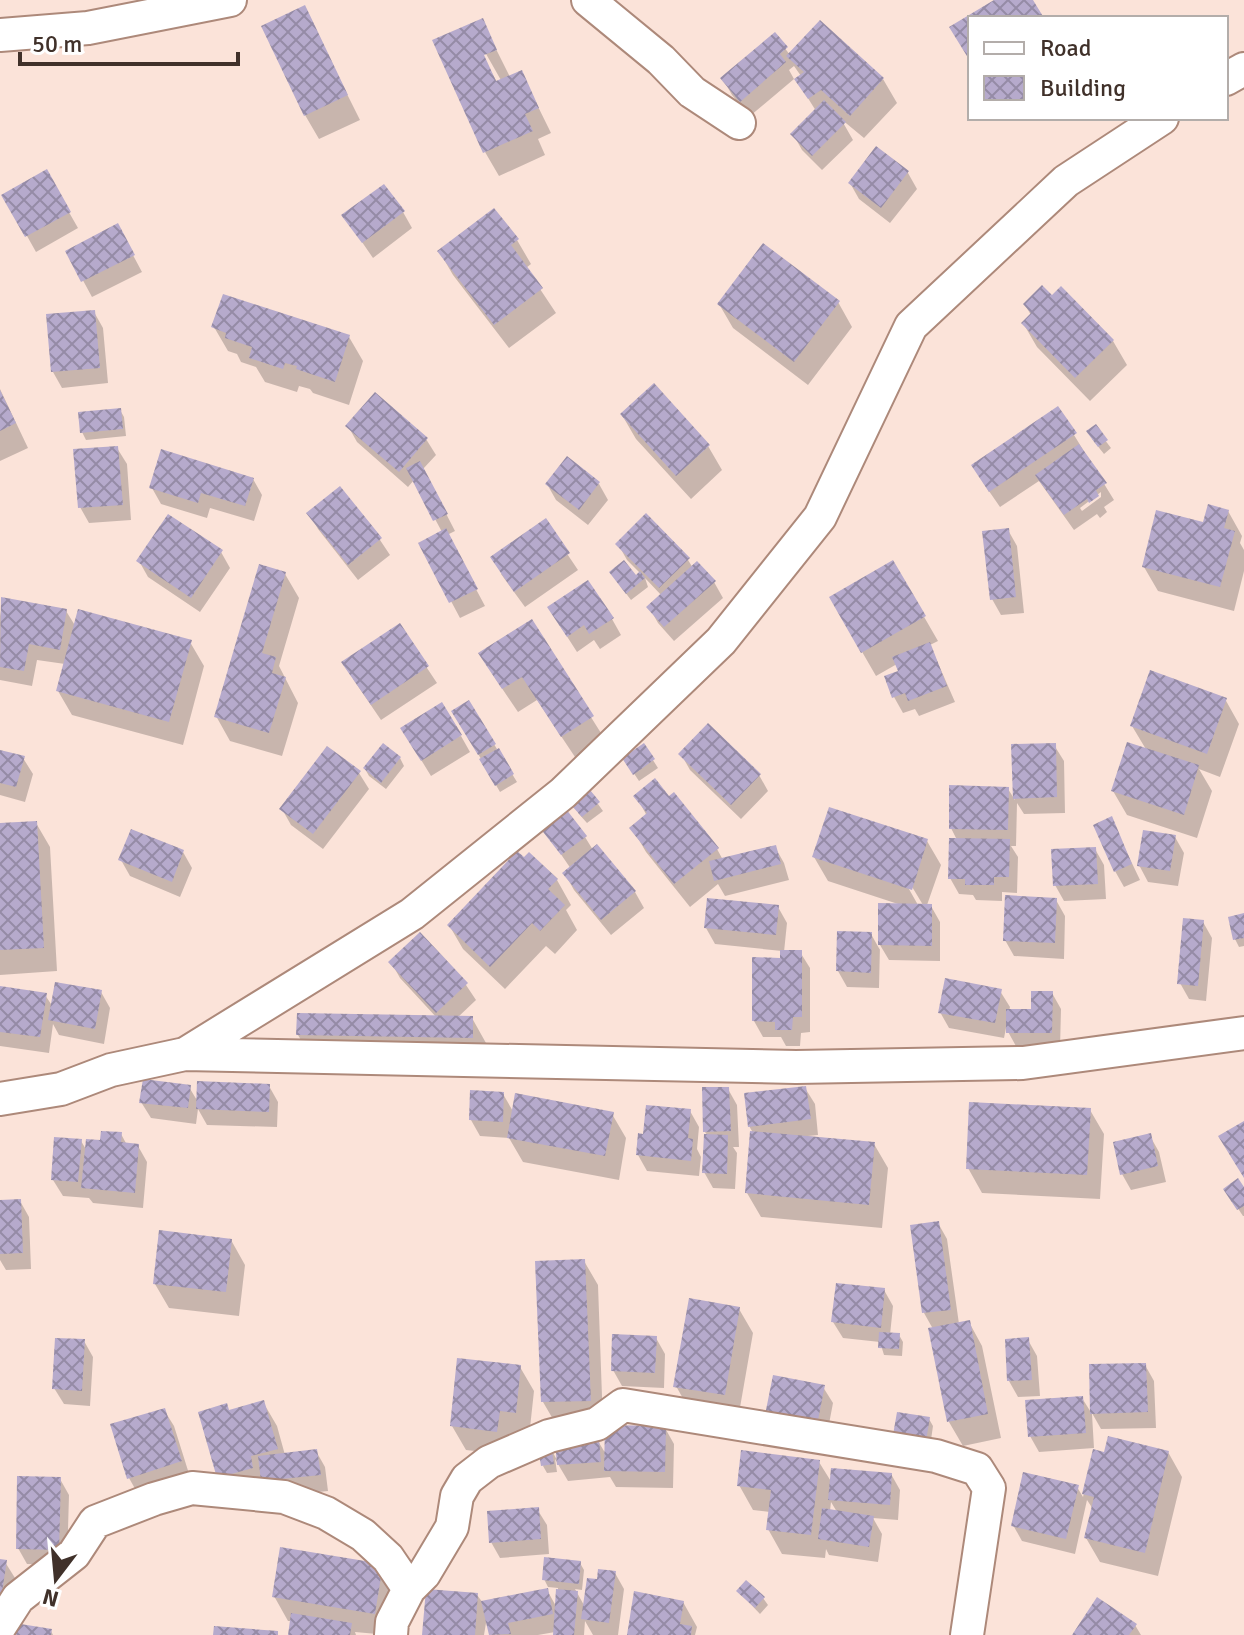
<svg xmlns="http://www.w3.org/2000/svg" width="1244" height="1635" viewBox="0 0 1244 1635" font-family="Signika,sans-serif">
<defs>
<pattern id="building-cross-hatch" width="8" height="8" patternUnits="userSpaceOnUse" patternTransform="scale(2)"><rect width="8" height="8" fill="#b6aacc"/><path d="M0 0l8 8M0 8l8-8" fill="none" stroke="#958ba6"/></pattern>
</defs>
<rect width="100%" height="100%" fill="#fbe3d9"/>
<path fill="#0003" fill-rule="evenodd" d="M304,8L360,120L319,139L305,115Z
M482,21L510,77L521,72L551,133L538,139L545,155L499,176L485,152L435,41ZM481,45L502,82H497L477,47Z
M775,35L790,55L883,79L897,103L864,138L841,119L853,140L822,170L802,150L793,134L816,111L796,79L801,76L794,66L789,70L794,79L750,116L732,95L723,79Z
M877,149L908,173L917,189L890,223L859,199L850,183Z
M46,172L78,228L36,252L4,195Z
M403,212L412,228L373,258L344,216Z
M517,240L531,264L526,268L556,313L509,348L453,275L439,251Z
M126,242L142,272L92,297L67,251Z
M1061,289L1113,341L1127,365L1090,401L1037,347L1023,323L1031,315L1025,305L1052,298Z
M838,302L852,327L808,385L733,328L719,304Z
M94,312L103,328L108,383L62,388L53,372Z
M214,327L349,337L363,361L349,405L313,393L310,389L299,386L297,392L265,382L256,367L241,362L237,354L228,351Z
M0,389L28,448L0,461Z
M1058,409L1114,500L1104,507L1107,512L1100,518L1097,514L1074,530L1039,481L1000,507L982,481ZM1101,492V497L1082,511L1080,508Z
M120,410L124,417L126,436L86,440L82,432Z
M622,415L708,446L722,470L691,499L636,439Z
M348,426L426,439L436,455L423,469L455,531L447,535L485,606L460,618L420,543L442,532L414,480L408,487L357,442Z
M1095,427L1111,448L1104,454L1092,439Z
M117,448L127,464L131,520L89,523L80,507Z
M253,479L262,495L254,521L210,508L207,518L161,504L152,488Z
M547,484H599L608,500L588,525L556,500Z
M340,489L380,540L390,555L358,580L318,529L309,513Z
M1228,511L1242,536L1240,543L1244,550V571L1234,611L1158,591L1144,567Z
M545,521L578,570L525,607L501,574Z
M1008,530L1017,546L1024,613L1001,615L992,599Z
M618,544L688,560L693,568L714,582L723,598L674,641L658,623L649,607L662,596L645,578L648,587L631,600L615,579L635,578L641,574L627,560Z
M221,552L230,568L200,612L148,577L139,561Z
M893,563L938,641L930,645L955,702L919,716L915,709L903,713L894,697L886,677L900,672L897,664L876,676L831,598Z
M285,574L299,598L279,666L298,703L282,756L230,741L216,716Z
M3,599L66,611L76,627L190,642L204,666L183,745L72,715L58,691L65,664L37,660L32,686L0,680V616Z
M612,619L621,635L600,649L594,640L577,652L559,624Z
M531,622L606,741L577,760L537,700L518,712L495,678Z
M399,626L437,683L381,720L353,679Z
M1225,699L1239,724L1220,777L1199,769L1212,791L1197,838L1127,815L1113,791L1147,751L1132,726Z
M469,703L517,782L500,792L454,712Z
M461,736L470,752L431,776L412,745Z
M1054,745L1064,761L1065,813L1024,814L1017,803L1016,846H1011L1018,857L1017,893L1002,892V901L976,900L973,895L959,894L950,878L957,840L951,828L1008,789L1015,800L1013,746Z
M644,746L658,768L639,781L629,766Z
M0,752L23,758L33,774L25,802L0,795Z
M681,754L759,775L768,791L741,819L690,770Z
M400,758L404,766L386,789L369,776L365,769Z
M359,773L369,789L323,849L291,825L282,809Z
M590,793L603,811L587,823L578,813Z
M636,796L717,849L723,860L775,847L784,863L789,880L725,896L718,884L690,907L646,852L632,828L647,816Z
M1111,819L1140,880L1124,887L1115,871Z
M36,823L50,847L57,971L0,975V825Z
M543,828L585,837L593,850L635,892L644,908L611,935L574,890L565,874L571,869Z
M1175,837L1184,853L1178,886L1148,882L1139,865Z
M927,841L941,865L927,905L931,906L940,922V961L889,960L880,945L879,988L847,987L838,971L871,934L880,950V905L898,904L828,881L814,857ZM908,880L923,905H918L905,882Z
M1095,849L1104,865L1106,899L1064,901L1055,885Z
M183,852L192,868L180,897L130,876L121,860Z
M529,854L557,880L571,905L566,910L577,930L555,954L546,946L505,989L463,949L449,925Z
M1056,900L1065,916L1064,959L1014,956L1005,940Z
M778,907L787,923L784,952H800L810,968V1032L801,1033L800,1046H786L781,1037H763L754,1021L782,960V951L715,944L706,928Z
M1244,915V946L1239,947L1235,939Z
M1203,922L1212,938L1206,1001L1189,999L1180,983Z
M420,935L466,985L476,1000L457,1018H472L486,1043V1062L312,1059L298,1035L437,1018L400,978L391,962Z
M0,988L45,995L53,1007L101,992L110,1008L104,1044L59,1035L53,1024L49,1053L0,1046Z
M1000,991L1010,1007L1009,1011H1033L1052,993L1061,1009L1060,1049L1017,1048L1006,1028L1004,1038L949,1028L940,1012Z
M269,1086L278,1102L277,1127L207,1125L198,1109L196,1124L151,1118L141,1102L189,1087L198,1102Z
M805,1088L815,1104L818,1135L808,1136L874,1144L888,1168L882,1228L761,1217L747,1193L752,1131L749,1126Z
M728,1089L737,1105L739,1147H733L737,1153L735,1189L713,1188L704,1172L708,1136L705,1132Z
M503,1094L514,1113L612,1114L626,1138L619,1180L523,1162L509,1138L480,1136L471,1120Z
M1090,1110L1104,1134L1100,1199L982,1193L968,1168Z
M690,1111L699,1127L697,1149L701,1157L699,1176L647,1171L638,1155L645,1136Z
M121,1134L127,1145L138,1146L147,1162L143,1208L93,1203L89,1198L63,1196L53,1180L81,1141L87,1151Z
M1150,1136L1159,1152L1166,1182L1131,1190L1122,1174Z
M1225,1189L1244,1191V1216H1243Z
M20,1201L29,1217L31,1269L6,1270L0,1260V1202Z
M938,1223L947,1239L959,1324L969,1322L982,1346L1001,1438L963,1446L949,1422L933,1329L924,1313Z
M231,1240L245,1265L239,1316L169,1308L155,1284Z
M584,1261L598,1285L603,1424L557,1426L543,1402Z
M884,1290L893,1306L890,1335H899L903,1342L902,1356L884,1355L880,1342L843,1338L833,1322Z
M739,1309L753,1333L738,1419L690,1411L676,1386Z
M656,1338L665,1354L664,1388L622,1386L613,1370Z
M1028,1340L1037,1356L1040,1396L1018,1397L1009,1381Z
M84,1341L93,1357L90,1406L64,1404L54,1388Z
M1145,1365L1154,1381L1156,1428L1101,1429L1092,1413Z
M520,1367L534,1391L529,1437L510,1455L466,1450L452,1426Z
M774,1378L823,1387L833,1403L825,1445Z
M1082,1398L1092,1414L1094,1448L1039,1452L1030,1436Z
M263,1402L277,1426L285,1455L316,1451L325,1467L328,1491L233,1501L200,1413L230,1412Z
M164,1410L174,1426L190,1477L138,1494L129,1478Z
M929,1419L933,1426L930,1447L899,1442Z
M665,1428L674,1444L673,1488L616,1487L610,1477L568,1481L555,1459L557,1472L547,1473L543,1466L550,1447L558,1462L598,1441L607,1456Z
M1094,1452L1106,1454L1168,1452L1182,1477L1158,1576L1100,1562L1086,1538L1093,1509L1087,1500L1075,1554L1022,1541L1013,1525L1077,1487L1083,1497Z
M819,1462L832,1483L891,1474L900,1490L898,1520L873,1518L882,1534L878,1562L829,1555L826,1549L825,1558L782,1554L768,1529L770,1512L753,1510L739,1485ZM831,1502L837,1512L830,1511Z
M60,1479L69,1495L67,1565L27,1564L18,1548Z
M537,1509L547,1525L549,1554L500,1558L491,1542Z
M0,1561L5,1562L15,1578L7,1624L51,1631L53,1635H0Z
M580,1563L584,1570L582,1590L575,1589L585,1607L598,1581L615,1573L624,1589L618,1635H593L585,1621L584,1635H555V1632L538,1635H491L487,1617L484,1635H424L477,1595L483,1603L547,1590L557,1608L558,1588L548,1587L544,1579Z
M382,1566L396,1590L388,1635L355,1632L356,1635H290L292,1621H288L274,1596Z
M738,1591L763,1598L768,1605L760,1614Z
M683,1602L697,1627L695,1635H629Z
M1135,1625L1141,1635H1074Z"/>
<path fill="url(#building-cross-hatch)" d="M994,0H1033L1044,18H970V61L949,27Z
M305,5L348,95L304,116L261,26Z
M483,18L497,50L484,55L496,81L522,70L539,108L525,114L533,131L483,153L432,40Z
M820,20L884,78L850,116L821,90L808,99L794,79L804,72L786,56Z
M775,32L788,47L780,54L786,62L740,102L720,78Z
M824,100L846,122L812,156L790,134Z
M876,146L909,171L881,208L848,183Z
M47,169L71,212L25,237L1,195Z
M384,184L405,211L362,243L341,215Z
M494,208L519,239L511,245L543,288L494,325L437,251Z
M118,223L135,255L81,282L65,251Z
M763,243L840,301L794,362L717,304Z
M1042,285L1052,295L1061,286L1114,340L1075,378L1021,323L1031,313L1023,304Z
M223,294L350,335L335,382L296,369L297,366L285,363L283,369L249,358L252,347L225,338L226,333L211,327Z
M95,310L100,368L51,372L46,314Z
M654,383L710,445L676,476L620,414Z
M0,390L16,423L0,431Z
M375,392L428,438L399,472L345,426Z
M1058,406L1077,433L989,492L971,465Z
M121,408L123,429L80,433L78,412Z
M1096,424L1108,440L1098,447L1086,431Z
M1079,444L1107,483L1096,490L1099,496L1089,503L1087,499L1064,515L1035,475Z
M118,446L123,505L78,508L73,449Z
M161,449L254,478L245,506L201,493L198,503L149,488Z
M567,456L600,482L579,510L545,484Z
M420,461L448,514L433,521L406,468Z
M340,486L382,538L348,565L306,513Z
M1208,504L1229,510L1224,528L1235,531L1220,587L1142,567L1156,510L1203,522Z
M646,513L690,558L659,588L615,544Z
M168,514L223,550L191,598L136,561Z
M546,518L570,553L514,592L490,557Z
M446,528L478,589L449,603L418,543Z
M1009,528L1016,597L990,600L982,531Z
M624,560L636,575L640,571L645,578L626,594L609,572Z
M893,560L926,616L861,653L829,597Z
M697,561L716,581L664,627L646,607Z
M259,564L286,572L262,653L276,657L272,673L286,677L269,733L214,717Z
M588,580L614,618L589,634L584,625L567,637L547,607Z
M1,597L67,609L60,650L29,644L24,671L0,667Z
M78,609L192,640L169,722L56,691Z
M532,619L594,716L561,737L522,677L502,689L478,653Z
M400,623L429,666L371,705L341,662Z
M930,642L947,686L908,701L905,693L892,698L884,676L898,671L892,657Z
M1150,670L1227,698L1207,754L1130,726Z
M469,700L496,744L478,755L451,711Z
M442,702L462,735L421,761L400,728Z
M708,723L761,774L731,805L678,754Z
M1127,742L1199,765L1184,815L1111,791Z
M383,743L401,757L381,783L363,768Z
M644,743L655,759L633,775L622,758Z
M1056,743L1057,797L1013,799L1011,744Z
M327,746L361,771L313,834L279,809Z
M499,748L514,774L495,786L479,759Z
M0,750L25,756L16,787L0,783Z
M655,778L669,796L674,792L719,848L674,884L629,828L647,813L633,796Z
M949,785L1009,787L1008,830L949,829Z
M590,790L600,802L582,817L571,805Z
M829,807L928,839L912,890L812,857Z
M566,809L587,836L561,855L540,828Z
M1112,816L1132,864L1114,872L1093,825Z
M37,821L44,948L0,950V823Z
M131,829L184,850L172,882L118,860Z
M1143,830L1176,835L1170,871L1137,866Z
M949,838L1010,839L1009,877H994V885H965V879H948Z
M597,844L636,891L601,920L562,873Z
M776,845L781,864L714,881L709,861Z
M1096,847L1098,884L1053,886L1051,849Z
M517,851L524,857L529,852L558,879L548,889L565,905L540,931L532,923L490,967L447,925Z
M1005,895L1057,898L1055,943L1003,941Z
M707,898L779,905L776,935L704,928Z
M878,903L932,904V946L878,945Z
M1244,913V938L1233,940L1228,917Z
M1183,918L1204,920L1198,986L1177,984Z
M837,931L872,932L871,973L836,971Z
M420,932L468,983L436,1013L388,962Z
M780,950H802V1017H793L792,1030H775V1022L752,1021V957L780,958Z
M945,978L1002,989L995,1023L938,1013Z
M55,982L102,990L95,1029L48,1020Z
M0,986L47,993L40,1037L0,1032Z
M1031,991H1053L1052,1033H1006V1009H1031Z
M297,1013L473,1016V1038L296,1035Z
M143,1079L191,1085L188,1108L139,1103Z
M197,1081L270,1084L269,1112L196,1109Z
M806,1086L811,1119L748,1127L744,1093Z
M702,1087H729L731,1131L703,1132Z
M470,1090L504,1092L503,1122L469,1120Z
M515,1093L614,1112L605,1156L507,1138Z
M969,1102L1091,1108L1087,1175L966,1169Z
M646,1105L691,1109L688,1138L693,1139L691,1161L636,1155L638,1133L643,1134Z
M1244,1121V1178L1218,1136Z
M101,1131L122,1132L121,1142L139,1144L135,1193L81,1188L86,1139L100,1140Z
M750,1131L875,1142L869,1205L745,1193Z
M1151,1133L1158,1166L1120,1175L1113,1142Z
M704,1134L728,1135L727,1174L702,1173Z
M54,1137L82,1139L78,1182L51,1180Z
M1238,1178L1244,1187V1206L1237,1210L1223,1189Z
M21,1199L23,1253L0,1254V1200Z
M939,1221L951,1310L922,1313L910,1225Z
M159,1230L232,1239L226,1292L153,1284Z
M585,1259L591,1401L541,1402L535,1261Z
M836,1283L885,1288L881,1328L831,1322Z
M689,1298L740,1307L725,1395L673,1387Z
M970,1320L988,1414L947,1422L928,1328Z
M879,1332L900,1333L899,1349L878,1348Z
M612,1334L657,1336L655,1373L611,1371Z
M1029,1337L1032,1380L1007,1381L1005,1339Z
M55,1338L85,1339L82,1391L52,1389Z
M457,1358L521,1365L516,1413L500,1411L497,1432L450,1426Z
M1146,1363L1148,1412L1090,1414L1089,1364Z
M773,1375L825,1385L816,1430L764,1420Z
M1083,1396L1086,1433L1028,1437L1025,1400Z
M264,1400L278,1449L251,1456L253,1468L217,1478L198,1412L227,1403L229,1410Z
M165,1408L182,1461L127,1479L110,1424Z
M897,1412L930,1417L926,1441L893,1435Z
M605,1425L666,1426L665,1472L604,1471Z
M1108,1436L1169,1451L1145,1553L1084,1538L1094,1497L1082,1494L1093,1449L1104,1452Z
M599,1439L601,1462L557,1465L555,1442Z
M551,1445L554,1464L541,1466L538,1447Z
M317,1449L321,1475L261,1481L258,1456Z
M741,1450L820,1460L811,1535L766,1530L771,1490L737,1486Z
M831,1468L892,1473L890,1505L828,1500Z
M1023,1472L1079,1485L1066,1539L1011,1526Z
M17,1476L61,1477L59,1550L16,1549Z
M539,1507L541,1539L489,1543L487,1511Z
M822,1508L874,1516L869,1547L818,1539Z
M280,1547L383,1564L375,1614L272,1597Z
M544,1557L581,1561L579,1584L542,1580Z
M0,1559L7,1560L2,1592H0Z
M598,1569L616,1571L609,1623L581,1619L587,1578L597,1579Z
M746,1580L765,1597L755,1608L736,1591Z
M548,1588L553,1614L508,1623L511,1634L489,1635L481,1601Z
M426,1589L478,1593L475,1635H422Z
M556,1589L578,1591L574,1635H553Z
M634,1591L684,1601L680,1624L692,1626L691,1635H627Z
M1097,1597L1137,1624L1129,1635H1072Z
M291,1613L352,1623L350,1635H288Z
M8,1622L52,1629L51,1635H6Z
M214,1626L278,1631V1635H213Z"/>
<g fill="none" stroke-linecap="round" stroke-linejoin="round">
<defs>
<path id="minor" d="M588,0L661,60L692,92L739,123
M0,35L88,28L230,0
M1226,79L1244,69
M185,1054L412,914L563,793L721,641L820,517L911,326L1066,181L1162,118
M0,1099L61,1089L111,1070L185,1054L796,1067L1023,1063L1244,1033
M0,1626L18,1598L74,1554L95,1522L154,1499L192,1488L284,1497L326,1513L363,1535L388,1558L409,1589
M391,1635L392,1622L409,1589L424,1574L452,1527L457,1496L467,1479L489,1462L549,1436L597,1424L623,1405L936,1456L977,1469L989,1488L967,1635"/>
</defs>
<use href="#minor" stroke="#ad897a" stroke-width="36"/>
<use href="#minor" stroke="#fff" stroke-width="32"/>
</g>
<rect x="968" y="16" width="260" height="104" fill="#ffffff" stroke="#b3adaa" stroke-width="2"/>
<rect x="984" y="42" width="40" height="12" fill="#ffffff" stroke="#b3adaa" stroke-width="2"/>
<text x="1040" y="56" font-size="24" fill="#40312a">Road</text>
<rect x="984" y="76" width="40" height="24" fill="url(#building-cross-hatch)" stroke="#b3adaa" stroke-width="2"/>
<text x="1040" y="96" font-size="24" fill="#40312a">Building</text>
<g transform="translate(56 1579) rotate(196)" stroke="#ffffff" stroke-width="6" paint-order="stroke">
<path d="M0-6L14 30L0 20L-14 30Z" fill="#40312a"/>
<text y="-12" font-size="22" font-weight="bold" text-anchor="middle" fill="#40312a">N</text>
</g>
<path d="M20 52v12h218v-12" fill="none" stroke="#40312a" stroke-width="4"/>
<text x="32" y="52" font-size="24" fill="#40312a" stroke="#ffffff" stroke-width="6" paint-order="stroke">50 m</text>
</svg>
